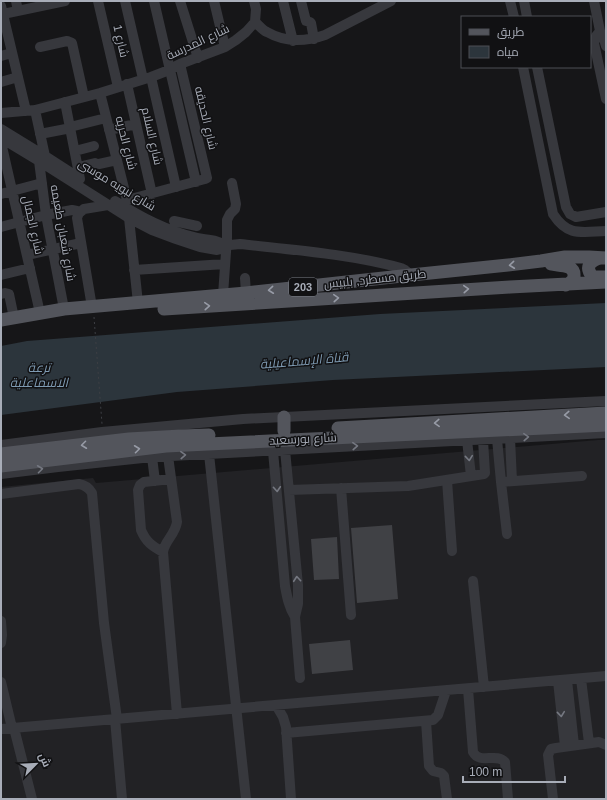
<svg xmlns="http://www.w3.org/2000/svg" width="607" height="800" viewBox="0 0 607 800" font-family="Arial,Cairo,sans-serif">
<rect width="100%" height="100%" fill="#161618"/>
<path fill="#222225" d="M598,440H606V799H1V487L93,478L96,483Z"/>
<path fill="#2c353c" d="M606,303V367L333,380L177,392L1,415V346L27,341L380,314Z"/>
<path fill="#404145" d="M392,525L398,599L357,603L351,528Z
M337,537L339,579L314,580L311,539Z
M350,640L353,670L312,674L309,644Z"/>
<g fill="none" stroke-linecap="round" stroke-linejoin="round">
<path stroke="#3d3f44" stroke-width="1" stroke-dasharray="2 3" stroke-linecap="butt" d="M94,317L102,424"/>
<path stroke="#37383d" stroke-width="10" d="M16,1L18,11
M98,1L118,87
M125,1L143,79
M154,1L196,182
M180,1L198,58
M214,1L225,47
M254,1L256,9L255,22
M283,1L293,41
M301,1L306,21L310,22L311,23L314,39
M510,1L514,17
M524,1L527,17
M594,1L600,31L603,36L606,46
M1,6L26,111
M3,14L65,1
M255,22C259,25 262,30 267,32C286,43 305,42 325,35L391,1
M600,31L596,36L594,43L606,99
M40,47L67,41L72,43L84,97
M1,56L12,53
M523,67L553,214C568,237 581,232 606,231
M537,67L566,207L570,214L576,217L606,212
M151,77L176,187
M1,82L18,77
M127,84L152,194
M100,93L127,200
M65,102L80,179
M35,110L45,156
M1,113L35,110L100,93L151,77L164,72L180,64L225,47L236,40L246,32L255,22
M70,127L106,118
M1,129L45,156L76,176
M109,130L136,124
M40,134L71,128
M1,138L39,161L129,218L152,230L176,239L200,247L217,250L221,249L230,245L240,244C294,250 349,254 401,268L405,270L411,275
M1,142L40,313
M75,151L94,146
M39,161L46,215L64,309
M99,164L117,160
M78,167L95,163
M1,194L42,183
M115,201C141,217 166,231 197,238C206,240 219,239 226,247
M122,205L127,200L205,179L207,178L180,64
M129,218L138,303
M174,221L197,226
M1,227L46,215L72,210L77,211L79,213
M27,255L81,243
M134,270L225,264
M1,275L30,268
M245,278L246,293
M1,294L5,293L9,294L14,318
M223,295L227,238V220L230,214L235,209L236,204L232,183
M92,307L77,218L79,213L84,209L108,205
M510,438L512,481
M497,439L501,482L507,534
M467,440L471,476
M1,445L102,432L243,419L606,401
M285,450L298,585V604L295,617L300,678
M273,451L285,586C287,597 289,608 295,617
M209,454L246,799
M168,456L177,522C175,535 165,540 163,552L177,714
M152,457L155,481
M1,474L58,467L152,457L606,433
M447,480L452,551
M501,482L582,476
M341,488L351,615
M289,490L408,486L484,474L485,473L483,440
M1,494L79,484C85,485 89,488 92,493L104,623L117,719
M163,552C152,546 146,542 141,530L138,490L140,485L144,482L171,479
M473,581L484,687
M1,621L2,635L1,643
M581,679L589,743
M567,680L574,745
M558,681L565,746
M1,682L12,728
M468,689L473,752C480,765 496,752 505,762L508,799
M276,705L283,717L286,727L291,799
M115,719L122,799
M426,721L429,766L433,771L441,773L444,776L447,799
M14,728L32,799
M1,729L606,676
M286,733L433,720L438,715L446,691
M553,799L548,755L551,749L556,748L599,742L606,745"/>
<path stroke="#53555c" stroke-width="13" d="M600,258C590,261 584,267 593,277H606
M551,264C559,266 575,264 574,276C574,281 570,283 566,285
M164,309L510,287L606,282
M1,320L64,309L246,293L411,275L508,265L541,261L565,257H589L606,258
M284,417V431
M338,428L606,413
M1,454L129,439L181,436L209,435
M1,466L166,446L606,425"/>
</g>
<defs><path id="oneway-chevron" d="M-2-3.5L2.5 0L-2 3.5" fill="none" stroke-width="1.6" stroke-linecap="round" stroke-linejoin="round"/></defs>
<g stroke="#979ba6">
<use href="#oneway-chevron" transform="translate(512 265) rotate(174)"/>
<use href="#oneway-chevron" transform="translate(466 289) rotate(-4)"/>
<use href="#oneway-chevron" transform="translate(271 290) rotate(174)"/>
<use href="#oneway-chevron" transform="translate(336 298) rotate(-4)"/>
<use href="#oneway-chevron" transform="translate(207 306) rotate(-4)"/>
<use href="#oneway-chevron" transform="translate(567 415) rotate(177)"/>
<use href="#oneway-chevron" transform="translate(437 423) rotate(177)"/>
<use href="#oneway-chevron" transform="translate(84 445) rotate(173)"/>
<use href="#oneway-chevron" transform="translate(137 449) rotate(-7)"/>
</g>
<g stroke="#757881">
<use href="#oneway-chevron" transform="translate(526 437) rotate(-3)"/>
<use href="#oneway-chevron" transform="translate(355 446) rotate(-3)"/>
<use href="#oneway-chevron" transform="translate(183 455) rotate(-3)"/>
<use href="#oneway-chevron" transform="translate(469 458) rotate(84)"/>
<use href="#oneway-chevron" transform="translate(40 469) rotate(-7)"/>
<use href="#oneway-chevron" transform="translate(277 489) rotate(86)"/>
<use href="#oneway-chevron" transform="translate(297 579) rotate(-95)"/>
<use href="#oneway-chevron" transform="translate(561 714) rotate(84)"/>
</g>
<g text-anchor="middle" stroke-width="3" stroke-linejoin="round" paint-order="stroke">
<rect fill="#111113" stroke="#7b7e86" stroke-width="1" x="289" y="278" width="28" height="18" rx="3"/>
<g font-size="11" font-weight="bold" fill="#a8adb8">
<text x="303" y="291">203</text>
</g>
<g font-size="12" fill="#a8adb8" stroke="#111113">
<text transform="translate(121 41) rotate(77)" y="4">شارع 1</text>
<text transform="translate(198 42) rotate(-25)" y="4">شارع المدرسة</text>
<text transform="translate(206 118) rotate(77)" y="4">شارع الحديقه</text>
<text transform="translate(152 136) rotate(77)" y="4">شارع السلام</text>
<text transform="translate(126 143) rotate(76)" y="4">شارع الحريه</text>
<text transform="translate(117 185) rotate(31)" y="4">شارع نبويه موسى</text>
<text transform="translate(33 225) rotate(77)" y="4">شارع الجمال</text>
<text transform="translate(63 233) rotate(80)" y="4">شارع شعبان طعيمه</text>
<text transform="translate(375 279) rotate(-6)" y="4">طريق مسطرد, بلبيس</text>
<text transform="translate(303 439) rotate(-3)" y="4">شارع بورسعيد</text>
</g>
<g font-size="13" font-style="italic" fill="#7f9bb3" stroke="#111113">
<text transform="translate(304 360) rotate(-5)" y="5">قناة الإسماعيلية</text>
<text x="39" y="372">ترعة<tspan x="39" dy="15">الاسماعلية</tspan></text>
</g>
</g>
<rect width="607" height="800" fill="none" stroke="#a8adb8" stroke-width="4"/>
<rect x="461" y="16" width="130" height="52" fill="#111113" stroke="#4d4f55"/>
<rect x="469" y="29" width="20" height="6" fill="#53555c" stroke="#4d4f55"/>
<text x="497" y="36" font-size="12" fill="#a8adb8">طريق</text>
<rect x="469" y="46" width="20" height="12" fill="#2c353c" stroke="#4d4f55"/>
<text x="497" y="56" font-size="12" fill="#a8adb8">مياه</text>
<g transform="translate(36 764) rotate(66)" stroke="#111113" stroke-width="3" paint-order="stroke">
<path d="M0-3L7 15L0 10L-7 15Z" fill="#a8adb8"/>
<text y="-6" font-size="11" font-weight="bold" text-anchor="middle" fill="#a8adb8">ش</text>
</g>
<path d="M463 776v6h102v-6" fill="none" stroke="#a8adb8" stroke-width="2"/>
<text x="469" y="776" font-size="12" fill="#a8adb8" stroke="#111113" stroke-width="3" paint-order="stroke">100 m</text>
</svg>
